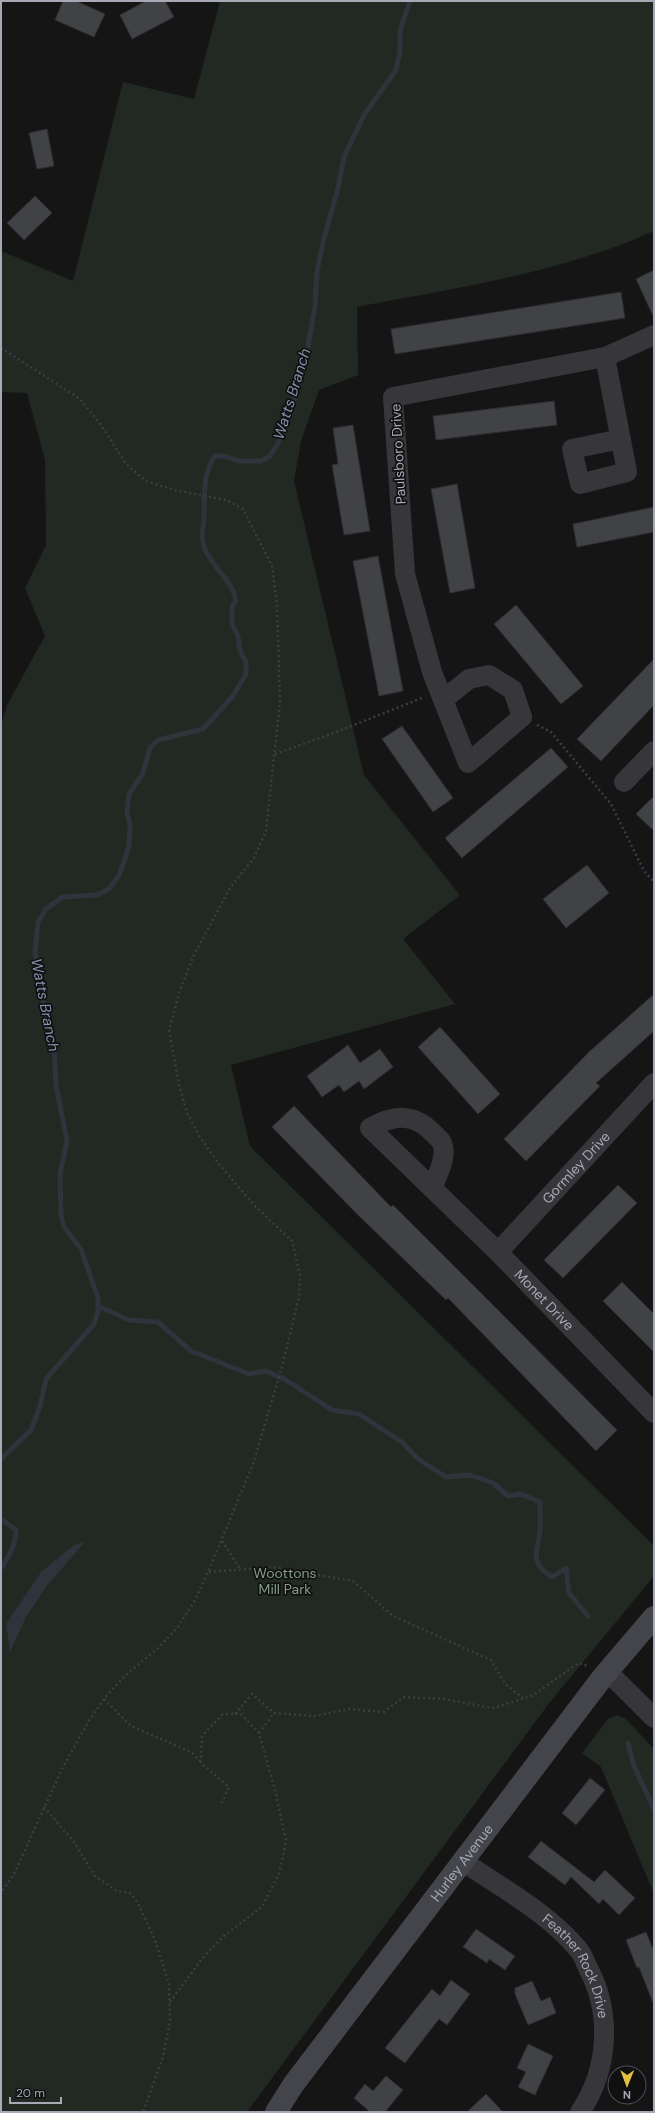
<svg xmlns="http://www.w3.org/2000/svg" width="655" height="2113" viewBox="0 0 655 2113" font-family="'DM Sans',sans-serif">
<rect width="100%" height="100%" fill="#151516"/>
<path fill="#212922" d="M220,1H654V231C560,273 457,288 357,307L358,375L319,390L301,441L294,481L364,775L460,895L403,939L455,1004L231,1065L250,1146L654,1546V1576L550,1702L247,2112H1V725L7,705L45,636L25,588L46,545L45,460L27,393L1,392V251L73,281L123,82L194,99Z
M617,1715L626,1719L654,1749V1894L601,1767L582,1753L608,1719Z"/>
<path fill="#2e343b" d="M85,1542L49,1583L26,1617L10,1652L6,1624L41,1572L74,1545Z"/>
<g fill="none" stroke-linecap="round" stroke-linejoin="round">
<path stroke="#2e343b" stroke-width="5" d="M98,1306L129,1320L158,1322L191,1351L249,1374L266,1371L286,1380L332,1410L359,1414L403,1443L418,1459L446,1477L470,1475L493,1483L508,1496L521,1494L540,1502C540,1512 541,1522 540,1531C537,1553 529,1562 552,1577L566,1568L569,1593L588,1616
M1,1459L31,1430L40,1406L46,1379L94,1324L98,1311V1298L81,1249L64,1227L61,1215L60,1174L67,1141L56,1085L54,1045L43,1001L35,952L38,922L46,909L62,897L97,895L109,889L119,875L124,862L129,845L130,827L127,811L129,794L143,773L150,748L158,740L203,729L233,696L246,674V662L240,651L238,636L232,624V607L236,600C232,580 214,569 206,551C199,537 204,529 204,515C205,494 202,474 215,456H225L238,461H261L270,456L283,435L290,416L306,357L315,306L317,272L323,242L338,188L344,157L364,115L396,70L400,51V30L410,1
M1,1519L16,1530C16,1544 10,1556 1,1568
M628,1743L634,1766L654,1809"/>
</g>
<path fill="#414246" stroke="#2f2f32" d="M63,1H76L105,14L94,37L55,20Z
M146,1H165L174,17L132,39L120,15Z
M47,129L54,166L37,169L29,133Z
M35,196L52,213L24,240L7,223Z
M654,270V318L636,279Z
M621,292L625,318L395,354L391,329Z
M554,401L557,425L436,440L433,416Z
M353,425L370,531L344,535L332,465L338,464L333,428Z
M457,484L475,588L450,593L431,489Z
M654,507V532L577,547L573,524Z
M378,556L403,691L379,696L353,561Z
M516,605L583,686L561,704L494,624Z
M654,659V705L601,761L577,739Z
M402,726L453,798L433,812L382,739Z
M551,748L568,767L462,858L445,838Z
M654,796V831L636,814Z
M587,865L609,893L566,928L543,899Z
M654,994V1031L596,1083L600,1086L526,1161L504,1139L589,1052Z
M440,1027L500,1094L478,1114L418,1047Z
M348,1045L360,1063L380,1049L393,1067L364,1089L359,1081L344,1092L339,1085L322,1097L307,1076Z
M294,1106L391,1207L393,1205L480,1292L617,1430L596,1451L448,1298L446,1300L357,1214L272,1127Z
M618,1185L637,1203L563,1278L544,1260Z
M622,1282L654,1314V1352L603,1301Z
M590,1778L605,1790L576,1825L562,1813Z
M541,1841L594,1882L605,1870L635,1898L619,1915L603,1899L599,1904L571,1877L565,1885L528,1857Z
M476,1929L515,1956L505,1970L489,1959L487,1963L463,1947Z
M646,1932L654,1952L653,2003L639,1967L637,1968L626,1940Z
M451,1980L470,1994L447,2025L439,2019L405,2063L385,2048L432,1989L440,1996Z
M532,1981L541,2001L550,1997L556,2013L528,2025L515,1994V1988Z
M528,2044L553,2056L535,2095L518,2087L526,2072L517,2068Z
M386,2076L403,2090L385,2112H370L354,2098L365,2084L373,2091Z
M486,2094L503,2112H467Z"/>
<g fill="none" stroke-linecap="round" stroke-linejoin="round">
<path stroke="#3c3d42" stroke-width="2.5" stroke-dasharray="2 3" stroke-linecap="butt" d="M1,348L80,399L101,425L126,464L146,481L174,490L226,500L243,509L272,566L277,605L280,701L266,831L254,858L230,888L194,955L180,990L169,1030L179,1085L187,1113L200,1137L219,1164L255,1206L292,1241L300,1275L299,1297L282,1367L253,1464L208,1572L195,1600L178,1627L157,1649L128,1673L107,1695L88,1722L62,1769L14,1874L1,1893
M537,725L551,732L611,804L644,871L654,882
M275,754L326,736L422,698
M222,1541L241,1570
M209,1572L273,1567L353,1581L393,1616L491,1660L505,1684L523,1698
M104,1699L131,1726L191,1752L201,1762
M235,1714L252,1694L274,1713
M259,1733L274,1713L315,1716L349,1709L384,1712L404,1697L443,1699L493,1708L534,1695L578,1663L588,1666
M44,1807L74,1842L95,1876L117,1891L130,1893L138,1903L155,1940L169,1984L170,2021L163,2057L143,2112
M170,2002L205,1955L225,1935L262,1907L279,1874L286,1841L275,1790L259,1733L240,1713L222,1715L202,1736L201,1763L229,1787L221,1805"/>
<g stroke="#36363b" stroke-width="20">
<path d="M605,357L627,472L580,484L572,449L621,439"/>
<path d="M443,700L469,679L489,675L513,690L522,717L468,763L432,672L405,574L393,397L605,357L654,335"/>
<path d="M624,782L654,751"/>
<path id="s1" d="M432,1188C437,1176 448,1156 442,1143C441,1140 436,1136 434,1134C414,1112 393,1115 370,1128L498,1252L654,1413"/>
<path id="s2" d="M498,1252L654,1083"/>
<path d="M608,1672L654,1718"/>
<path id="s3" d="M462,1861C502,1888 547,1912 578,1949C583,1954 585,1962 588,1968C612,2013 609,2069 580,2112"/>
</g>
<path stroke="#44454b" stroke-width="22" id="s4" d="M276,2112L293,2085L602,1678L654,1617"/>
</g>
<g text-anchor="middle" stroke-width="3.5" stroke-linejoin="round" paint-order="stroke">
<g font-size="14" fill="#a7aab5" stroke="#101011">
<text transform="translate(398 454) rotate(-93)" y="5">Paulsboro Drive</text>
<text dy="5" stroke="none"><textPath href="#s2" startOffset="115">Gormley Drive</textPath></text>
<text dy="5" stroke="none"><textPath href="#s1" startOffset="375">Monet Drive</textPath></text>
<text dy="5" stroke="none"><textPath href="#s4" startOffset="311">Hurley Avenue</textPath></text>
<text dy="5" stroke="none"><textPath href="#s3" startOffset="160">Feather Rock Drive</textPath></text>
</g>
<g font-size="14" fill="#809f85" stroke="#101011">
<text x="285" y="1578">Woottons<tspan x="285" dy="16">Mill Park</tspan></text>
</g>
<g font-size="15" font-style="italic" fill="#8194ae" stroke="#101011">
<text transform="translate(292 394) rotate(-73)" y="5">Watts Branch</text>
<text transform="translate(45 1005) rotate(79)" y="5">Watts Branch</text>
</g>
</g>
<rect width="655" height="2113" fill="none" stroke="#a7aab5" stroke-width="4"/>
<g transform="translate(627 2085) rotate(181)"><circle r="19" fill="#101011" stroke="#4c4e53"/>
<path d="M0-3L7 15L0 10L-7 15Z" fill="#e5bf3e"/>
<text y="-6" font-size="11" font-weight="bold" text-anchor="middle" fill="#a7aab5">N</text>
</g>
<path d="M10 2097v6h51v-6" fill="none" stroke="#a7aab5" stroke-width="2"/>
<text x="16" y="2097" font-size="12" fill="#a7aab5" stroke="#101011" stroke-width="3" paint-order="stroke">20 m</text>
</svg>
